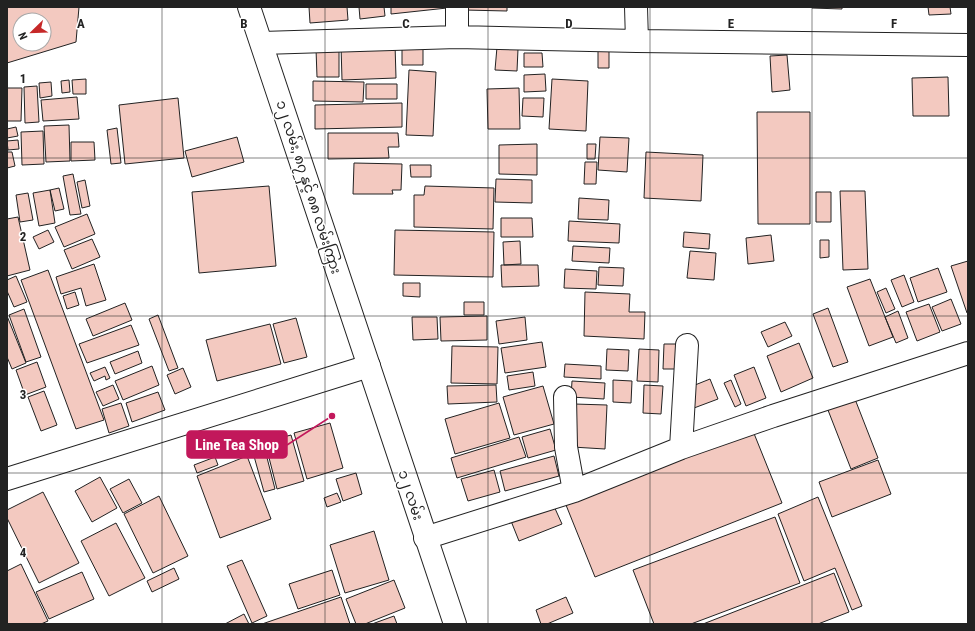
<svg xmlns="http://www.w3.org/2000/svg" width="975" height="631" viewBox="0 0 975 631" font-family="'Roboto Condensed','Noto Sans Myanmar',sans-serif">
<rect width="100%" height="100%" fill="#fff"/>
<path fill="#f3c9c0" stroke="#222" fill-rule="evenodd" d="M7,7H79L76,42L7,63ZM20,20H44V44H20Z
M309,7H347L348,20L310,23Z
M359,7H384L385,16L360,19Z
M391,7H447V8L391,14Z
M464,7H507V11L464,10Z
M812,7H842V9L812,8Z
M928,7H950L951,14L929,15Z
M395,44L396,78L342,80L341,45Z
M402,45L423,46V65H402Z
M497,47L518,49L517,71L495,70Z
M339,48V77H317L316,49Z
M598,50H609V68H598Z
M524,53H542L543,67H524Z
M787,55L790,90L772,92L770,56Z
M409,70L436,72L433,136L406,135Z
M545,74L546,91L524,92V75Z
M948,77L949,116H913L912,78Z
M86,79V94H73L72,80Z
M552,79L588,81L586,131L549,129Z
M69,80L70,92L62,93L61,81Z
M313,81L364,82L363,102L313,101Z
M51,82L52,96L40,98L39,83Z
M366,84H397V99H366Z
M37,86L39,122L25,123L24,87Z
M7,88H22L21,121H7Z
M519,88L520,129H488L487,89Z
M77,97L79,119L43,121L41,100Z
M178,98L184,158L125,164L119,105Z
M523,98H544L543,117L522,116Z
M402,103V127L315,129V105Z
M757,112H810V224H758Z
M69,125L70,161L46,162L44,126Z
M16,127L18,136L7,138V129Z
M117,128L121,163L111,164L107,130Z
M43,131L44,164L22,165L21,132Z
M328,133H398L399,147H388L389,158L328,159Z
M237,137L244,162L192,177L185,151Z
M600,137L629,138L627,172L598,170Z
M18,140L19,149L8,150L7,141Z
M71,142H94L95,160L71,161Z
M537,144V175L499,174V145Z
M587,144H596L595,159H587Z
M7,152H12L15,166L7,168Z
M646,152L703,155L701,201L644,198Z
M585,162H597L596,184H584Z
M354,163L402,164L401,190H392L393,194H353Z
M410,165H431V177H411Z
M73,174L81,214L70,215L63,176Z
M496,179L532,180V203L495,202Z
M85,180L90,206L82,208L77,182Z
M269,186L276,266L199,273L192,192Z
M425,186L494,188L493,229L414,227V195H424Z
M59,188L64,209L55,211L50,190Z
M50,190L55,223L39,226L33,193Z
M840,191H865L868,269L843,270Z
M816,192H831V222H816Z
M28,193L33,220L20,222L16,195Z
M579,198L609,200L608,220L578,219Z
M87,214L95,234L64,247L55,227Z
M18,217L30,270L7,276V219Z
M501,218H532L533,237H501Z
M569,221L620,224L619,243L568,241Z
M48,230L54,242L39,249L33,237Z
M395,230L494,232L493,277L394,275Z
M684,232L710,234L709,249L683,247Z
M771,235L774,261L748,264L746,238Z
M92,239L100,257L72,269L64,250Z
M820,240H829V257L820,258Z
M520,241L521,264L504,265L503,242Z
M573,246L610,248L609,263L572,261Z
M690,251L716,253L714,280L687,278Z
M968,261V313H967L951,266Z
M94,264L106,300L86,306L81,288L61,294L56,277Z
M501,265H538L539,286L502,287Z
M599,267L624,268L623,286L598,285Z
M938,268L947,292L918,302L910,278Z
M565,269L597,271L596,289L564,288Z
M48,270L104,420L76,429L21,280Z
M904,275L914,302L902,307L891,280Z
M16,276L27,302L14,307L7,291V280Z
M870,279L893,337L869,346L847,287Z
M403,283H420V297L403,296Z
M886,288L895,309L886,313L877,292Z
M75,292L79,305L67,309L63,296Z
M585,292L630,294L629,312H645L644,339L584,336Z
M951,299L961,324L942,331L932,307Z
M464,302H484V315H464Z
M125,303L132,320L93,336L86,319Z
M929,304L940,332L917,341L906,312Z
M828,308L848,362L833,367L813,314Z
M24,309L41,357L26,362L9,315Z
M898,311L908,338L896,343L885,317Z
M158,315L178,368L169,371L149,319Z
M7,316L26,363L12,369L7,357Z
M487,316V340L441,341L440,317Z
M412,317H437L438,339L413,340Z
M525,317L527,340L499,344L496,321Z
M296,318L307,357L284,363L273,324Z
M785,322L792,336L768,347L761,332Z
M270,324L281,364L217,381L206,340Z
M131,325L139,345L87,363L79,344Z
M542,342L546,367L505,373L501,348Z
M799,343L813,378L781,392L767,356Z
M664,344H680L679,369H663Z
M452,346L498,347L497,384L451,383Z
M607,349L629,350L628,371L606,370Z
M639,349L659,350L658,382L637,381Z
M138,351L142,363L115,374L110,362Z
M37,362L46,387L25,395L16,370Z
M565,364L601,366V379L564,377Z
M152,366L159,385L123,400L115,381Z
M105,367L110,378L106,380L105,376L94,381L90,373Z
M754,367L766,398L746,406L734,375Z
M183,368L191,387L175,394L167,375Z
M533,372L535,386L509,390L507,376Z
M710,379L718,399L694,408L685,389Z
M613,380L632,381L631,403L613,402Z
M731,380L741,404L735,407L724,383Z
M572,381L605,383L604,399L571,397Z
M113,385L119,399L103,406L96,392Z
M496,385L497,402L448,404L447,386Z
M644,385L663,386L661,414L643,413Z
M543,386L554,424L514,435L503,397Z
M44,391L57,425L41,431L28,397Z
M158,392L165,410L132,422L126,403Z
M853,394L878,458L851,469L826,405Z
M121,403L129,426L109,433L102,409Z
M499,403L510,438L455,454L445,419Z
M574,404L607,405L605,449L572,447Z
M330,423L343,468L307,479L294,433Z
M550,429L556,450L528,458L522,437Z
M753,431L782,503L595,577L566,505Z
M291,435L304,481L277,489L265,442Z
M519,437L526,457L457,478L451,458Z
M264,446L275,489L264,492L252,449Z
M247,456L271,519L220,538L197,476Z
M554,456L559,476L505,491L500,471Z
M215,457L218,465L197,473L194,465Z
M878,460L891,494L832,517L819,482Z
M494,470L500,492L468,501L461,479Z
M356,473L362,494L343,501L336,479Z
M100,477L117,508L92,522L75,491Z
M129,479L142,503L123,513L110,489Z
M43,492L79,563L39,583L7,518V510Z
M337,493L341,502L327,507L324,498Z
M159,496L188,556L153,573L124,514Z
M818,497L862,606L852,610L835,568L804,581L778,514Z
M553,504L562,524L519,541L511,521Z
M775,517L800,583L691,624H654L633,570Z
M116,523L145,578L109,596L81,541Z
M374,531L389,580L345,593L330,545Z
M242,560L267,616L252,623L227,566Z
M21,564L48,621L41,624H7V571Z
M174,568L179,579L152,592L147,581Z
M332,570L340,595L298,609L289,584Z
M82,572L94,599L49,619L36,592Z
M834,573L849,612L818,624H703Z
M394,580L405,608L365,624H356L346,599Z
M341,597L350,624H262L297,612Z
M566,597L573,613L547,624H541L536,610Z
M244,614L249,624H225Z
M394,616L397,624H372Z"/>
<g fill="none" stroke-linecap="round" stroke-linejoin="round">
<defs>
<path id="street" d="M636,7L637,41
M457,37V7
M262,43L457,37L637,41L968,45
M565,397L566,447L574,491
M681,448L687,345
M7,479L369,366
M425,538L574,491L681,448L773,416L968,353"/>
<path id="secondary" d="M249,7L455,624"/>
</defs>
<use href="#street" stroke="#222" stroke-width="24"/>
<use href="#secondary" stroke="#222" stroke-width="24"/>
<use href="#street" stroke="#fff" stroke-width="22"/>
<use href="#secondary" stroke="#fff" stroke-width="22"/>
</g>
<path fill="none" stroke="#222" stroke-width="1" stroke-opacity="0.55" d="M162,7V624M325,7V624M488,7V624M650,7V624M812,7V624M7,158H968M7,316H968M7,473H968"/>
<g text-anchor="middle" stroke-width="3" stroke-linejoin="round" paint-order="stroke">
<g font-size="14" fill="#222" stroke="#fff">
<text transform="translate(309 187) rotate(72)" y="5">၁၂ လမ်း, ၈၇ နှင့် ၈၈ လမ်းကြား</text>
<text transform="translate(411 495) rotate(72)" y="5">၁၂ လမ်း</text>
</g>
</g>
<g font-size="13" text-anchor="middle" font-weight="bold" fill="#222" stroke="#fff" stroke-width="3" stroke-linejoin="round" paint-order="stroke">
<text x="81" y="28">A</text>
<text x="244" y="28">B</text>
<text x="406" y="28">C</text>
<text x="569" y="28">D</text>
<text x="731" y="28">E</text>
<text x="894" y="28">F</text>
<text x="23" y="83">1</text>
<text x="23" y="241">2</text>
<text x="23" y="399">3</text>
<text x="23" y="557">4</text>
</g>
<path fill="none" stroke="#c2185b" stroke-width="1.5" d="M332 416L287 445"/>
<circle fill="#c2185b" stroke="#fff" stroke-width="1.5" cx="332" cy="416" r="4"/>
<rect fill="#c2185b" stroke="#c2185b" stroke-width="1.5" x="187" y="431" width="100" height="27" rx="4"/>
<g font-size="15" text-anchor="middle" font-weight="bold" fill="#fff">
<text x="237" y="450">Line Tea Shop</text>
</g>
<rect width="975" height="631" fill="none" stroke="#222222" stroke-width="16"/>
<g transform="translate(32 32) rotate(247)"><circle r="19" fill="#ffffff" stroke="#a7a7a7"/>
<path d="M0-3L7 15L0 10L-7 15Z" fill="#c62828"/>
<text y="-6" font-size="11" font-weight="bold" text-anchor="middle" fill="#222222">N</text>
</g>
</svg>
